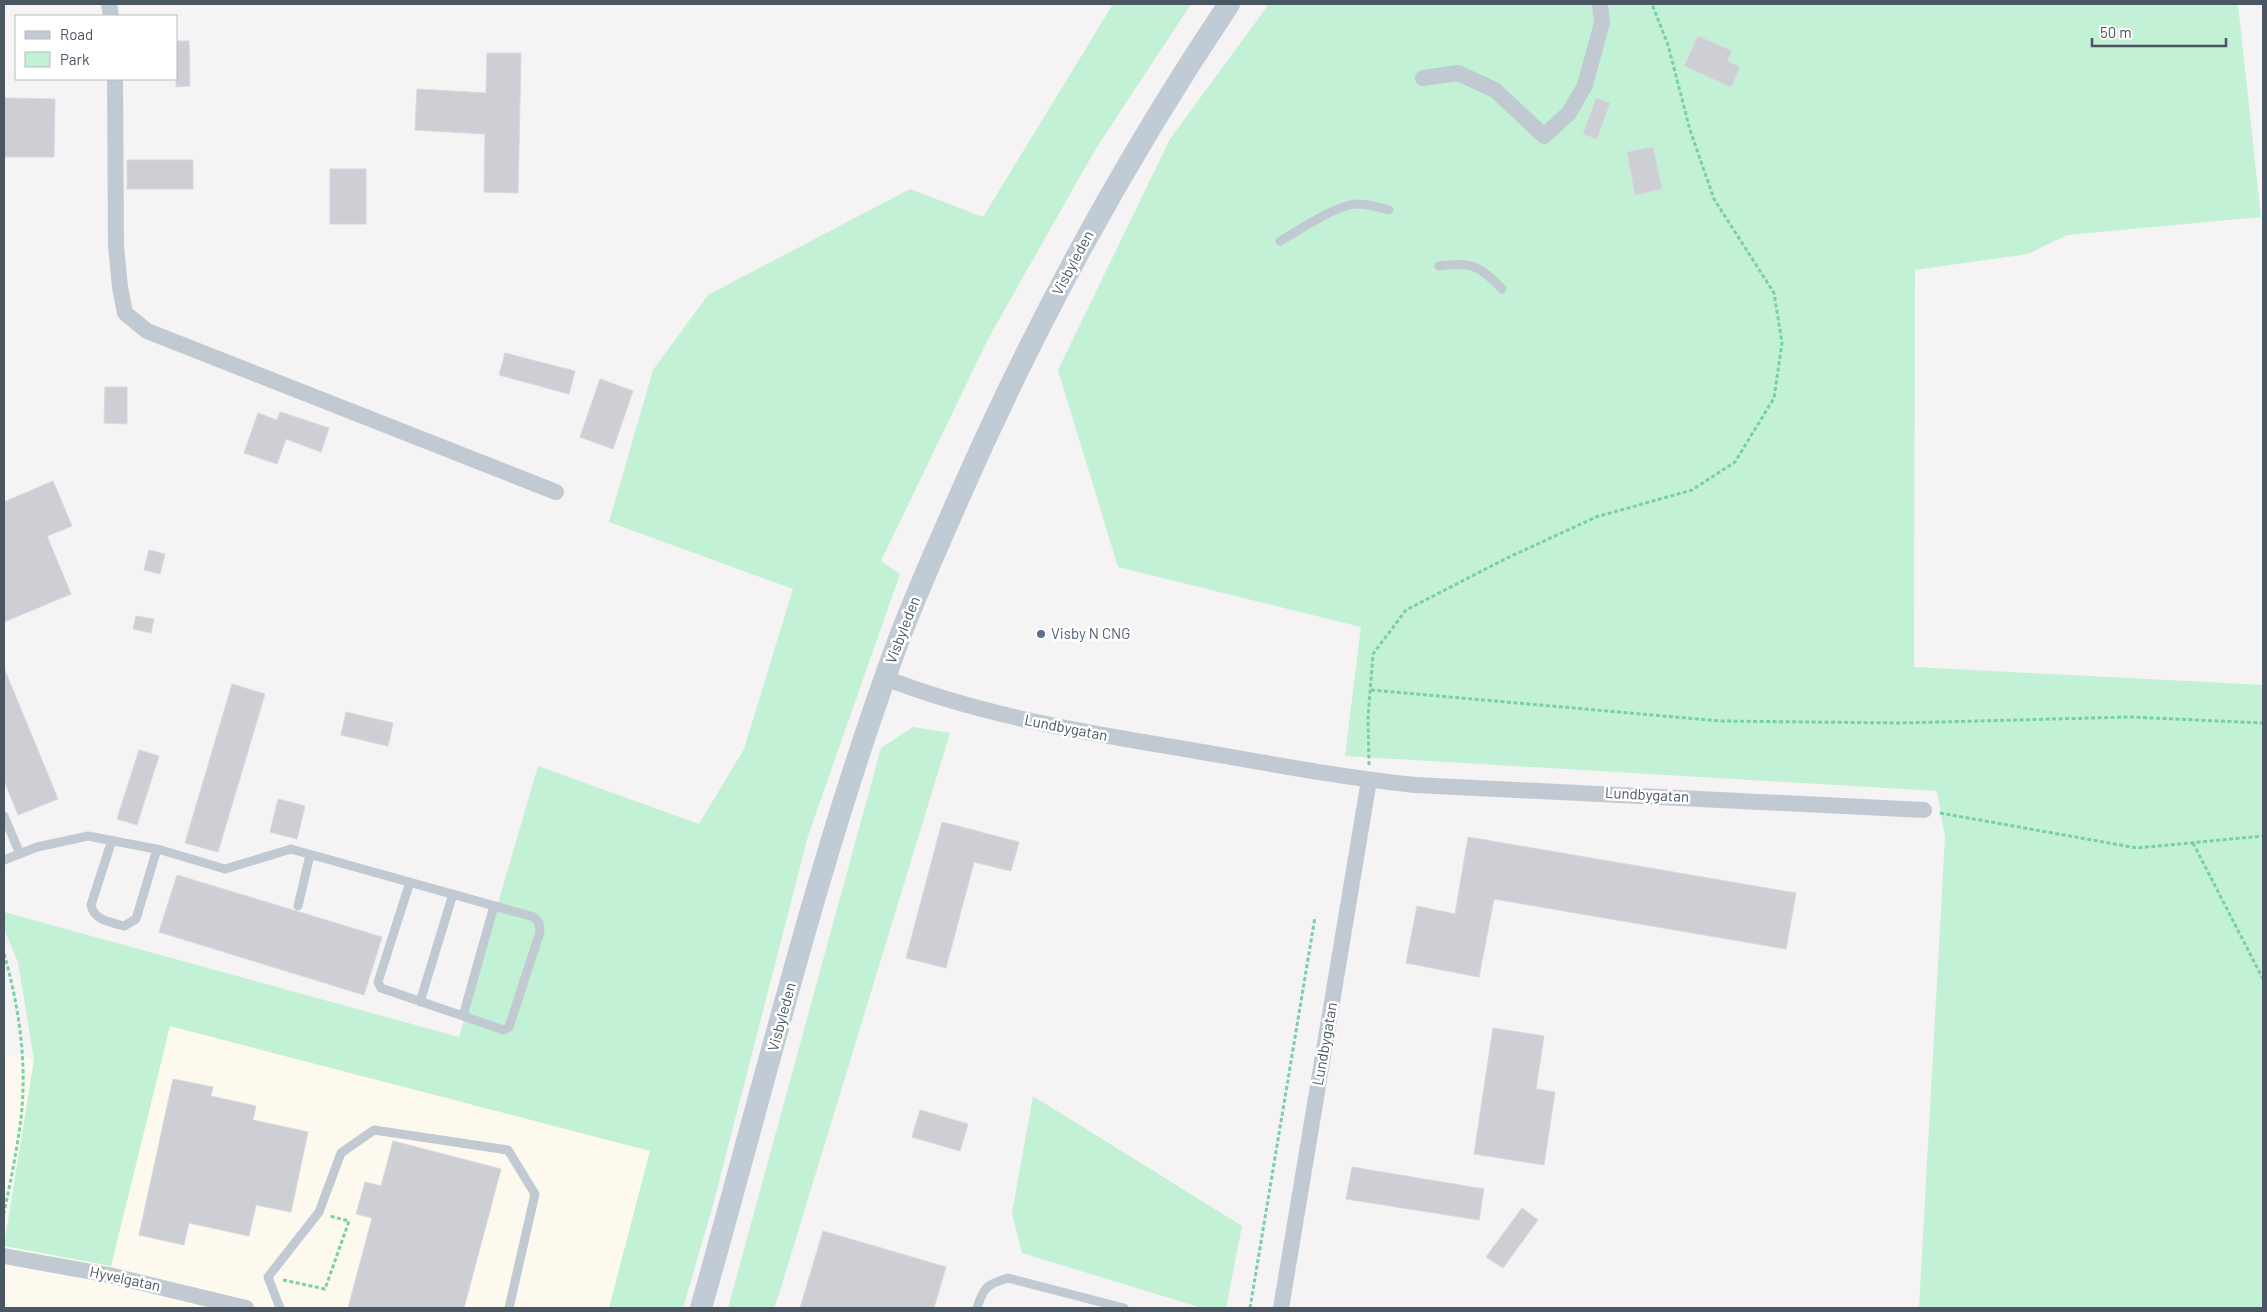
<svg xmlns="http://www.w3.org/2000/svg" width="2267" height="1312" viewBox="0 0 2267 1312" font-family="Barlow,sans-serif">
<rect width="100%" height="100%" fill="#f5f3f3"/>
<path fill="#fdf9ef" d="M170,1026L650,1151L609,1308H4V1246L111,1266Z
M4,1054L34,1060L4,1236Z"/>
<path fill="#c3f1d5" d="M1113,4H1191L1095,150L988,339L881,561L900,574L808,836L713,1205L683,1308H609L650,1151L170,1026L111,1266L4,1246L34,1060L18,962L4,929V912L459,1037L538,766L699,824L744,749L793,589L609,522L653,370L708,295L910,189L983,217Z
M1269,4H2238L2261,217L2067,235L2028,254L1915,270L1914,667L2263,685V1308H1919L1945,837L1937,791L1345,756L1361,627L1118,567L1058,370L1170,139Z
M913,727L950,733L779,1294L774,1308H728L881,748Z
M1033,1096L1242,1226L1226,1308H1202L1022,1253L1012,1213Z"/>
<path fill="#cdcfd5" stroke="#d7d9de" d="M1698,36L1732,51L1727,61L1740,67L1731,87L1684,66Z
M176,41H189L190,86L176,87Z
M487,53H521L518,193L484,192L485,134L415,130L417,89L486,93Z
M4,98L55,99L54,157H4Z
M1596,98L1610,103L1597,139L1583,134Z
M1653,147L1662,189L1635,195L1627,152Z
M127,160H193V189H127Z
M330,169H366V224H330Z
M505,353L575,371L569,394L499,375Z
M600,379L633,391L613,449L580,437Z
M105,387H127V424L104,423Z
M280,412L329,428L321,452L286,439L277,464L244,453L258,413L277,420Z
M53,481L72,526L47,536L71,594L4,622V502Z
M149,550L165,554L160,574L144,570Z
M136,616L154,619L151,633L133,629Z
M4,668L58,799L18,815L4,780Z
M232,684L265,694L218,852L185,843Z
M346,712L393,723L388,746L341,735Z
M139,750L159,756L137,825L117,819Z
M278,799L305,806L297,839L270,832Z
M942,822L1019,842L1011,871L974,862L946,968L906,958Z
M1468,837L1796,893L1786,949L1494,899L1479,977L1406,963L1417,906L1455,914Z
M177,875L382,937L364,995L159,932Z
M1493,1028L1544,1036L1536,1089L1555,1092L1544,1165L1474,1154Z
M173,1079L213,1087L211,1096L256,1106L253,1120L308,1132L291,1212L256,1205L249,1236L189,1223L184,1245L139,1235Z
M920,1110L968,1124L960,1151L912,1137Z
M393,1141L501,1169L464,1308H348L372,1218L356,1214L365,1182L381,1186Z
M1352,1167L1484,1189L1479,1220L1346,1199Z
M1522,1208L1538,1220L1503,1268L1486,1257Z
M823,1231L946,1267L934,1308H800Z"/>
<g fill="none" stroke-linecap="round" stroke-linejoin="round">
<path stroke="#7ad0a6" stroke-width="3" stroke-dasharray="4 2.5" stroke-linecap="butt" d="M1371,690L1720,721L1901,723L2131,717L2263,723
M1369,765L1368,717L1373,654L1406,610L1505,559L1596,517L1692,490L1735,462L1774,398L1782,343L1774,293L1714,199L1690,130L1668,45L1652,4
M1940,813L2137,848L2263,836
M2193,843L2263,979
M4,954C20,1009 28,1069 20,1126C16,1155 10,1184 4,1213
M283,1280L325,1289L349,1221L330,1216
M1250,1308L1315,917"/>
<path stroke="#c1cad2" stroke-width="9" d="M1280,241C1302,229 1326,211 1350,205C1363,202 1377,207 1389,210
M1439,266C1472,261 1480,266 1502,289
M4,816L20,854
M112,840L91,905C94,921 111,922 124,926L136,919L157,849
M4,860L37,847L88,836L161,850L225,869L291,849L534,917L539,923L540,932L509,1027L504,1030L381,988L378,982L410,882
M298,906L310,855
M420,1002L453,894
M463,1016L494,906
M280,1308L268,1277L319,1212L341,1153L374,1130L508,1150L535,1194L509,1308
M977,1308C983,1288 987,1284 1008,1278L1124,1308"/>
<path stroke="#c1cad2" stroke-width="16" d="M109,4L111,16
M1423,78L1458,73L1495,90L1544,136L1569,113L1585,85L1602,23L1600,4
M115,79L116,246L120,287L125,313L147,331L556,492
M885,678C983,716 1087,733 1191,750C1265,763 1340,777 1415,785L1924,810
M4,1256L109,1275L246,1308
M1281,1308L1369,780"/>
<path stroke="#c1cbd6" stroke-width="22" d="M701,1308C764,1087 817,862 896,647C914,598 936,550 957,502C1033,328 1123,162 1229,4"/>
</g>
<circle fill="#5c6f8a" stroke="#fff" stroke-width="2" cx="1041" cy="634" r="5"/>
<g text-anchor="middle" stroke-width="5" stroke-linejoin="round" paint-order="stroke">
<g font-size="15" fill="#4a5661" stroke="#fff">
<text transform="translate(1073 263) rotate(-62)" y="5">Visbyleden</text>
<text transform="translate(903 630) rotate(-69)" y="5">Visbyleden</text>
<text transform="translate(1066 728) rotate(11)" y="5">Lundbygatan</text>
<text transform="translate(1647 795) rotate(3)" y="5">Lundbygatan</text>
<text transform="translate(782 1017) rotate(-75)" y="5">Visbyleden</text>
<text transform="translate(1325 1044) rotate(-80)" y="5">Lundbygatan</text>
<text transform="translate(125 1279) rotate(12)" y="5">Hyvelgatan</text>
</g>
<g font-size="15" fill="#4e5e75" stroke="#fff" text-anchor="start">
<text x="1051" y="639">Visby N CNG</text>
</g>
</g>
<rect width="2267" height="1312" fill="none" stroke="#4a5661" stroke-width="10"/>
<rect x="15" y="15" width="162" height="65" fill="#ffffff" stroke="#b7bbc0"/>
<rect x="25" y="31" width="25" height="8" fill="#c1cbd6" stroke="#b7bbc0"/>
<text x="60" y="40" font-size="15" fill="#4a5661">Road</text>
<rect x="25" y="52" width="25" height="15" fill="#c3f1d5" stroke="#b7bbc0"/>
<text x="60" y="65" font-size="15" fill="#4a5661">Park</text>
<path d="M2092 38v8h134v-8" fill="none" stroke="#4a5661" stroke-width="2.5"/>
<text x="2100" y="38" font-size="15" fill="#4a5661" stroke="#ffffff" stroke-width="4" paint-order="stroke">50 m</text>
</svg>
